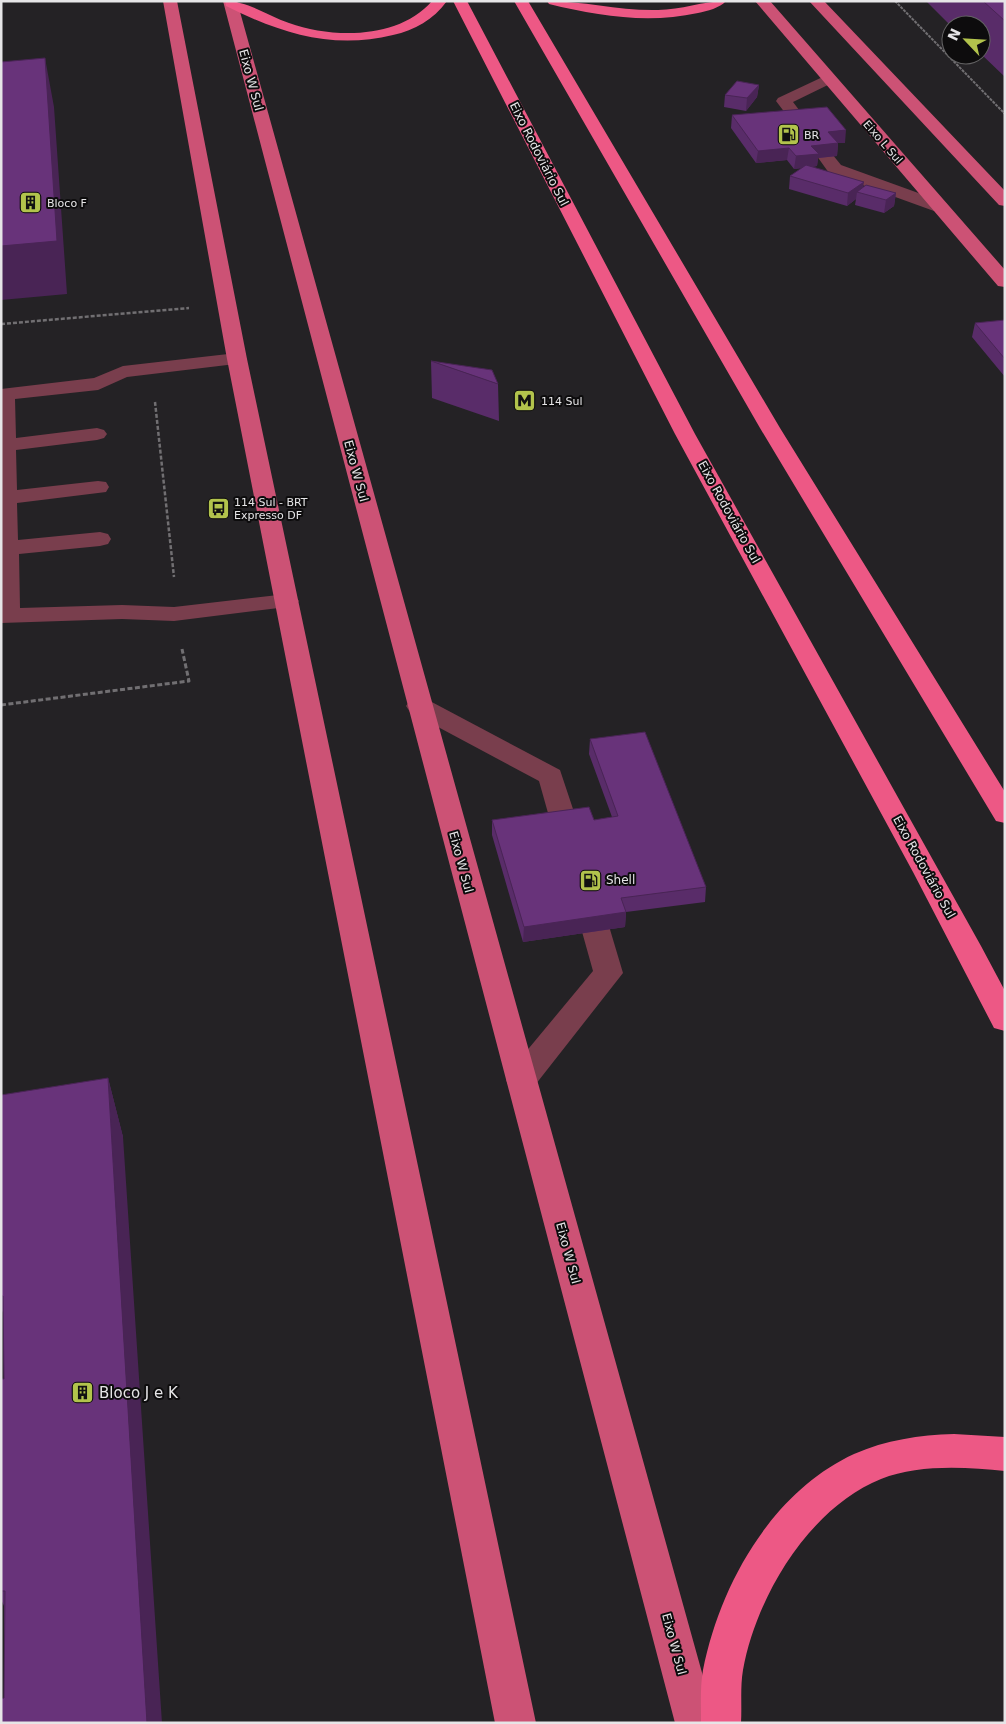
<svg xmlns="http://www.w3.org/2000/svg" width="1006" height="1724" viewBox="0 0 1006 1724" font-family="'DejaVu Sans',sans-serif">
<rect width="100%" height="100%" fill="#242225"/>
<g fill="none" stroke-linecap="round" stroke-linejoin="round">
<path stroke="#716f72" stroke-width="2" stroke-dasharray="3 1" stroke-linecap="butt" d="M895,1L1005,114"/>
<path stroke="#716f72" stroke-width="2.5" stroke-dasharray="4 2" stroke-linecap="butt" d="M1,324L189,308
M155,402L174,577"/>
<path stroke="#716f72" stroke-width="3" stroke-dasharray="5 2.5" stroke-linecap="butt" d="M1,705L189,681L182,649"/>
<path fill="#793e4d" fill-rule="evenodd" d="M829,74L834,76L837,79L834,82L793,102L809,123L801,128L795,126L776,101L778,98Z
M822,147L828,149L841,165L946,203L949,207L946,211H934L829,173L814,152Z
M237,353L244,355L247,359L244,363L127,377L98,390L15,399L16,438L97,428L104,430L107,434L104,438L97,440L16,450L17,490L98,481L106,482L109,487L106,492L98,493L17,503L18,540L100,532L108,534L111,539L108,544L100,546L19,554L20,608L122,605L174,607L287,594L295,596L299,601L295,606L174,621L122,619L1,623V389L94,378L123,366Z
M419,698L428,700L560,770L585,845L581,852L571,855L561,852L557,845L539,781L410,712L406,706L410,700Z
M586,886L596,889L600,896L623,973L532,1089L521,1092L510,1089L506,1080L510,1071L593,971L572,896L576,889Z"/>
<path fill="#cc5275" fill-rule="evenodd" d="M163,1H177L247,359L536,1723H495L227,359Z
M223,1H237L716,1723H675Z
M755,1H770L1005,270V287L998,286Z
M809,1H824L1005,191V206L999,205Z"/>
<path fill="#ed5885" fill-rule="evenodd" d="M225,1C248,1 268,16 289,23C334,39 399,39 432,1H447C433,20 415,30 393,35C332,50 280,33 226,6Z
M453,1H467L695,434L981,946L1005,991V1031L994,1028L913,872L675,434Z
M514,1H528L780,428L1005,792V823L996,821L760,428Z
M547,1C584,1 620,11 658,10C681,10 703,1 726,1C720,8 707,11 698,13C648,24 598,16 549,4Z
M954,1434L1005,1437V1471C966,1467 918,1464 881,1479C809,1508 756,1597 743,1670C740,1687 742,1705 741,1723H701C701,1705 700,1687 703,1670C720,1584 772,1492 854,1454C886,1440 919,1435 954,1434Z"/>
</g>
<path fill="#592c69" d="M926,1H1005V77L981,54V25H951V26Z
M759,85L757,97L746,111L724,107L725,95Z
M732,115L845,143H838L837,156L818,158L817,166L812,167L863,187L896,193L894,206L884,213L855,205L856,199L847,206L789,189L790,176L802,168L794,169L787,160L756,163L731,128Z
M1005,320V377L972,337L975,323Z
M431,361L498,384L499,421L432,398Z
M590,739L706,887L705,902L626,912L625,927L523,942L492,835V820H594L612,817L589,754Z
M108,1078L123,1137L4,1698V1606L1,1599V1379H4L3,1313L1,1307V1129Z"/>
<path fill="#492455" d="M45,58L54,107L67,294L1,300V246Z
M759,85L757,97L746,111L747,98Z
M846,130L845,143H838L837,156L818,158L817,166L794,169L796,156L811,146L828,132Z
M789,148L787,160L756,163L758,151Z
M864,182L862,193L857,192L856,199L847,206L848,193Z
M896,193L894,206L884,213L886,200Z
M626,912L625,927L523,942L524,927Z
M108,1078L123,1137L162,1723H147Z"/>
<path fill="#68337a" stroke="#492455" d="M983,1H1005V21Z
M45,58L57,241L1,246V62Z
M737,81L759,85L747,98L725,95Z
M827,107L846,130L828,132L838,143L811,146L819,154L796,156L789,148L758,151L732,115Z
M806,165L864,182L848,193L790,176Z
M866,185L896,193L886,200L857,192Z
M1005,320V359L975,323Z
M431,361L492,370L498,384Z
M645,732L706,887L621,898L626,912L524,927L492,820L589,807L594,820L618,816L590,739Z
M108,1078L147,1723H1V1699L4,1698L5,1591H1V1379H4L3,1296H1V1095Z"/>
<defs>
<symbol id="fuel-square" viewBox="-11 -11 22 22"><rect x="-9" y="-9" width="18" height="18" rx="4" fill="#b2c34c" stroke="#0d0c0d"/><path d="M-5.5-6h7V0h2V4h1.3V-2.5L3-4.5l.8-.8L6-3V5H2.5V1h-1V6h-7ZM-4.2-4.7v3.2H.2V-4.7Z" fill="#111"/></symbol>
<symbol id="building-square" viewBox="-11 -11 22 22"><rect x="-9" y="-9" width="18" height="18" rx="4" fill="#b2c34c" stroke="#0d0c0d"/><path d="M-4-6H4V6H1V3H-1V6H-4ZM-2.5-4.3h1.7v1.8h-1.7ZM.8-4.3h1.7v1.8H.8ZM-2.5-1h1.7V.8h-1.7ZM.8-1h1.7V.8H.8Z" fill="#111"/></symbol>
<symbol id="metro-square" viewBox="-11 -11 22 22"><rect x="-9" y="-9" width="18" height="18" rx="4" fill="#b2c34c" stroke="#0d0c0d"/><path d="M-5.5 5V-5H-3L0 0L3-5H5.5V5H3V-.5L0 4L-3-.5V5Z" fill="#111"/></symbol>
<symbol id="bus-square" viewBox="-11 -11 22 22"><rect x="-9" y="-9" width="18" height="18" rx="4" fill="#b2c34c" stroke="#0d0c0d"/><path d="M-5-6H5V4H4V6H2V4H-2V6H-4V4H-5ZM-3.5-4V0h7V-4ZM-3.5 1.2v1.5H-2V1.2ZM2 1.2v1.5H3.5V1.2Z" fill="#111"/></symbol>
</defs>
<g fill-rule="evenodd">
<use href="#fuel-square" x="776" y="122" width="25" height="25"/>
<use href="#building-square" x="18" y="190" width="25" height="25"/>
<use href="#metro-square" x="512" y="388" width="25" height="25"/>
<use href="#bus-square" x="206" y="496" width="25" height="25"/>
<use href="#fuel-square" x="578" y="868" width="25" height="25"/>
<use href="#building-square" x="70" y="1380" width="25" height="25"/>
</g>
<g text-anchor="middle" stroke-width="4" stroke-linejoin="round" paint-order="stroke">
<g font-size="11" fill="#e6e5e7" stroke="#0d0c0d" text-anchor="start">
<text x="804" y="139">BR</text>
<text x="47" y="207">Bloco F</text>
<text x="541" y="405">114 Sul</text>
<text x="234" y="506">114 Sul - BRT<tspan x="234" dy="13">Expresso DF</tspan></text>
</g>
<g font-size="11" fill="#e6e5e7" stroke="#0d0c0d">
<text transform="translate(883 142) rotate(49)" y="4">Eixo L Sul</text>
</g>
<g font-size="12" fill="#e6e5e7" stroke="#0d0c0d">
<text transform="translate(251 80) rotate(75)" y="4">Eixo W Sul</text>
<text transform="translate(539 154) rotate(63)" y="4">Eixo Rodoviário Sul</text>
<text transform="translate(356 471) rotate(75)" y="4">Eixo W Sul</text>
<text transform="translate(729 512) rotate(61)" y="4">Eixo Rodoviário Sul</text>
<text transform="translate(461 862) rotate(75)" y="4">Eixo W Sul</text>
<text transform="translate(924 867) rotate(61)" y="4">Eixo Rodoviário Sul</text>
<text transform="translate(568 1253) rotate(75)" y="4">Eixo W Sul</text>
<text transform="translate(674 1644) rotate(75)" y="4">Eixo W Sul</text>
</g>
<g font-size="12" fill="#e6e5e7" stroke="#0d0c0d" text-anchor="start">
<text x="606" y="884">Shell</text>
</g>
<g font-size="15" fill="#e6e5e7" stroke="#0d0c0d" text-anchor="start">
<text x="99" y="1398">Bloco J e K</text>
</g>
</g>
<rect width="1006" height="1724" fill="none" stroke="#e6e5e7" stroke-width="5"/>
<g transform="translate(966 40) rotate(295)"><circle r="24" fill="#0d0c0d" stroke="#646364"/>
<path d="M0-4L9 19L0 12L-9 19Z" fill="#b2c34c"/>
<text y="-8" font-size="14" font-weight="bold" text-anchor="middle" fill="#e6e5e7">N</text>
</g>
</svg>
